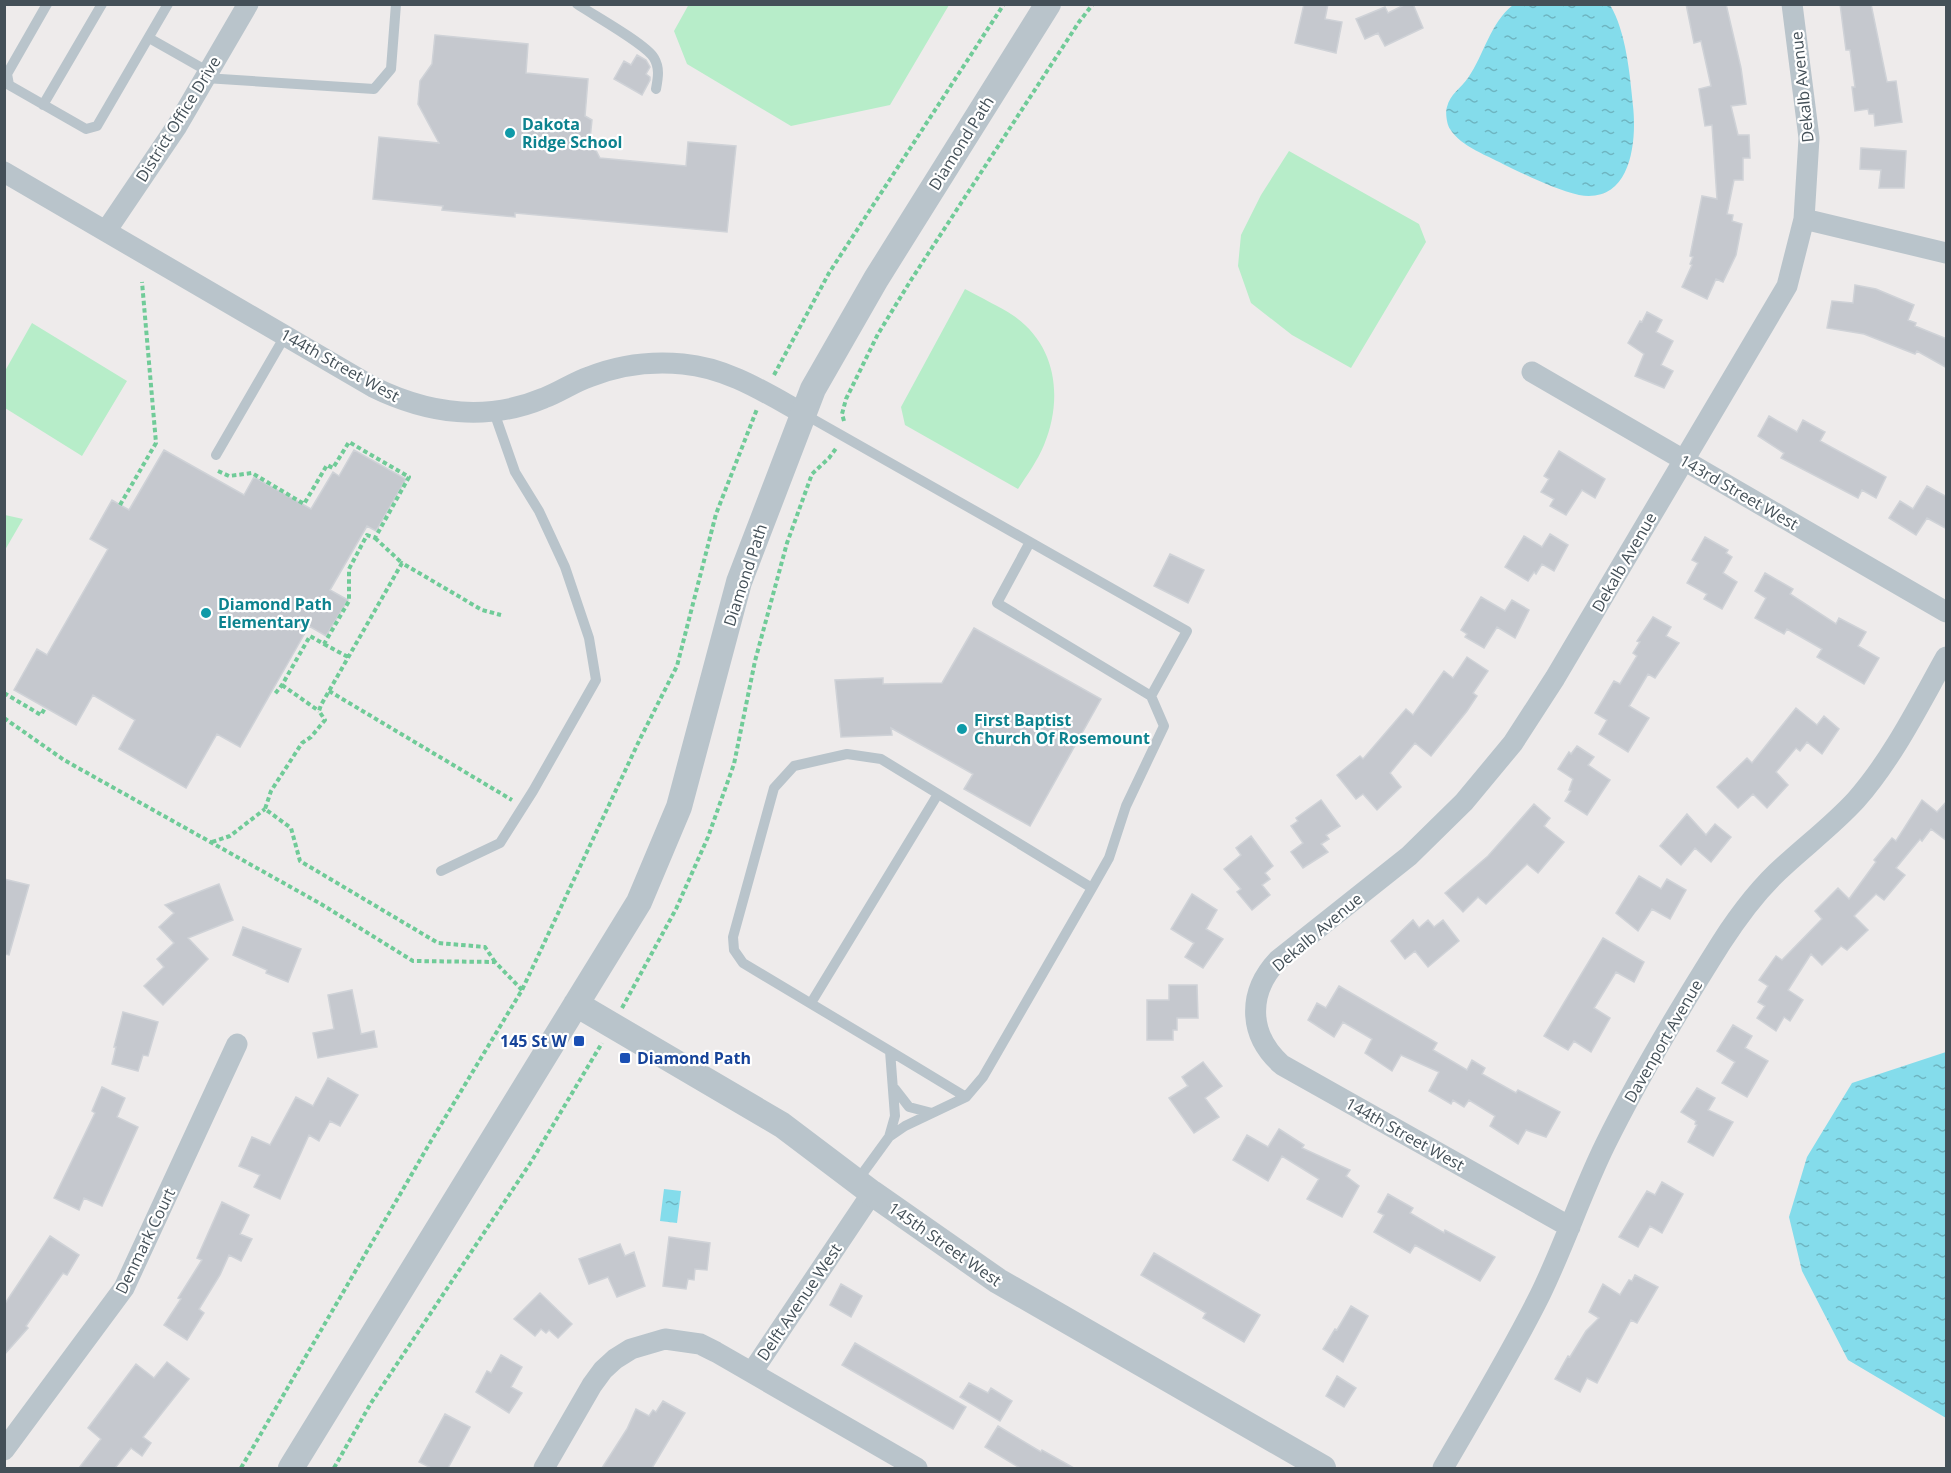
<svg xmlns="http://www.w3.org/2000/svg" width="1951" height="1473" viewBox="0 0 1951 1473" font-family="'Open Sans',sans-serif">
<defs>
<pattern id="water-ripples" width="26" height="14" patternUnits="userSpaceOnUse" patternTransform="scale(1.5)"><rect width="26" height="14" fill="#84dceb"/><path d="M2 4q2-2 4 0t4 0M15 11q2-2 4 0t4 0" fill="none" stroke="#6eb5c1"/></pattern>
</defs>
<rect width="100%" height="100%" fill="#eeebeb"/>
<path fill="#b7edc9" d="M689,4H949V5L890,105L791,126L687,64L674,31Z
M1289,151L1419,224L1426,242L1351,368L1292,335L1251,303L1238,266L1241,235L1261,195Z
M965,289C981,298 999,306 1014,316C1057,346 1063,399 1044,445C1038,460 1027,475 1018,489L905,425L901,407Z
M32,323L127,381L82,456L5,408V371Z
M5,515L23,519L5,550L4,515Z"/>
<path fill="url(#water-ripples)" d="M1513,5H1610C1626,31 1630,75 1633,106C1637,142 1631,204 1579,195C1556,190 1528,176 1507,166C1489,156 1461,147 1450,129C1447,125 1445,112 1447,107C1450,94 1461,88 1468,78C1484,55 1490,23 1513,5Z
M1946,1052V1418L1848,1360L1802,1271L1789,1217L1807,1157L1852,1083Z
M664,1189L681,1191L677,1223L660,1221Z"/>
<path fill="#c5c8ce" stroke="#cfd2d7" stroke-width="1.5" d="M1304,4H1328L1325,19L1342,22L1336,53L1295,43Z
M1406,4H1413L1423,28L1385,46L1378,33L1365,39L1356,19L1385,7L1388,13Z
M1686,4H1726L1741,68L1746,104L1731,106L1738,135H1749L1750,158H1743V180H1734L1727,214L1733,215L1732,221L1742,224L1736,255L1723,282L1716,279L1707,299L1682,287L1692,265L1690,264L1693,257L1690,256L1702,196L1717,199L1712,125L1705,126L1699,89L1711,86L1701,41L1694,43Z
M1840,4H1871L1887,82L1896,81L1902,122L1875,126L1874,114H1869L1868,109L1855,111L1852,87H1855L1850,50H1846Z
M435,35L528,44L526,73L588,79L585,116L592,120L590,139L600,158L686,166L688,142L736,146L727,232L515,213V217L442,210L443,206L373,199L379,137L439,143L418,104L420,81L432,64Z
M637,55L646,60L650,67L646,74L650,77V80L642,95L614,79L624,61L631,65Z
M1861,148L1906,151L1904,188H1879L1881,170L1860,169Z
M1855,285L1876,289L1914,305L1908,320L1916,323L1915,326L1947,339V368L1917,351L1915,354L1864,334L1827,328L1832,301L1853,303Z
M1647,312L1662,320L1656,332L1673,341L1661,365L1673,371L1664,388L1635,376L1644,354L1628,343L1640,321L1642,322Z
M1769,416L1797,432L1803,420L1825,432L1820,441L1886,477L1876,498L1862,490L1858,498L1781,458L1784,453L1758,436Z
M164,450L244,495L254,477L311,509L333,472L339,476L354,450L406,479L376,531L367,526L330,590L348,600L326,636L309,626L240,747L217,734L186,788L119,749L135,720L93,695L76,725L14,690L37,649L47,655L108,549L90,539L112,500L129,510Z
M1559,451L1605,479L1595,498L1582,490L1566,515L1550,506L1554,499L1541,492L1549,479L1544,476Z
M1927,486L1947,497V529L1927,518L1916,535L1889,518L1900,501L1913,509Z
M1550,534L1568,545L1554,571L1542,564L1536,574L1534,572L1528,581L1505,567L1524,536L1542,547Z
M1705,537L1728,550L1726,553L1732,557L1723,573L1737,582L1722,609L1704,599L1707,594L1687,583L1698,563L1692,560Z
M1170,554L1204,570L1188,603L1154,586Z
M1765,573L1793,589L1790,594L1836,624L1839,618L1866,632L1858,646L1879,658L1864,684L1817,657L1822,649L1787,629L1784,634L1755,618L1766,598L1755,591Z
M1481,597L1505,611L1512,600L1529,610L1515,638L1497,627L1484,648L1465,637L1467,634L1461,630Z
M1653,617L1671,627L1666,636L1679,643L1655,678L1648,674L1629,706L1649,718L1628,752L1599,734L1607,720L1595,713L1614,681L1620,684L1637,656L1633,653L1640,642L1637,641Z
M974,628L1101,699L1030,826L964,789L973,774L891,728L892,735L841,737L835,680L883,678V684L942,683Z
M1467,657L1488,671L1473,693L1477,696L1467,711L1431,756L1415,743L1390,773L1401,787L1377,810L1363,794L1356,799L1337,775L1360,756L1363,759L1406,709L1413,715L1444,671L1453,678Z
M1796,708L1817,725L1824,716L1839,729L1822,754L1807,742L1800,751L1796,748L1776,772L1788,785L1767,808L1753,794L1738,808L1717,787L1747,758L1752,763Z
M1577,746L1594,757L1588,765L1610,780L1587,815L1565,801L1571,791L1569,790L1573,779L1558,769L1569,752L1571,754Z
M1321,800L1340,826L1326,835L1329,839L1321,844L1328,852L1303,868L1291,852L1303,843L1291,826L1298,821L1296,818Z
M1922,800L1937,812L1947,801V841L1931,829L1922,841L1920,839L1896,868L1905,875L1884,900L1876,894L1854,916L1868,930L1847,950L1841,946L1822,965L1811,954L1788,990L1803,1000L1790,1021L1784,1017L1776,1031L1757,1018L1765,1006L1758,1002L1768,986L1759,980L1776,956L1782,960L1822,919L1815,911L1838,888L1849,899L1876,862L1874,860L1892,838L1896,841Z
M1534,804L1550,818L1544,826L1564,842L1538,873L1527,864L1486,904L1478,897L1463,912L1445,893L1488,856Z
M1687,814L1706,835L1715,824L1731,837L1711,862L1695,848L1681,865L1660,846Z
M1251,836L1273,866L1265,873L1270,879L1262,885L1270,895L1252,910L1237,892L1241,889L1224,869L1241,855L1236,848Z
M1639,876L1661,889L1667,879L1686,890L1670,919L1652,909L1638,931L1616,913Z
M4,879L29,885L9,955L4,954Z
M219,884L233,920L188,938L208,959L163,1005L144,986L164,967L157,959L174,943L159,927L174,913L165,905Z
M1192,894L1217,910L1206,929L1223,939L1203,968L1185,957L1194,943L1171,929Z
M1413,920L1419,928L1428,920L1434,927L1443,920L1459,941L1428,967L1415,951L1405,959L1391,941Z
M243,927L301,949L288,982L266,973L267,970L233,955Z
M1603,938L1644,962L1634,982L1616,972L1594,1008L1610,1018L1591,1052L1574,1041L1568,1050L1544,1036Z
M1169,985H1197L1198,1018H1177V1030H1173V1040H1147V1000H1169Z
M1339,986L1437,1043L1433,1050L1467,1070L1472,1060L1485,1068L1482,1074L1516,1093L1518,1090L1560,1112L1546,1137L1526,1130L1518,1144L1490,1126L1495,1116L1469,1100L1464,1107L1453,1100L1451,1104L1429,1091L1439,1072L1401,1055L1392,1071L1365,1053L1372,1039L1343,1022L1334,1037L1308,1020L1317,1003L1326,1008Z
M352,990L361,1034L374,1031L377,1047L318,1058L313,1033L334,1029L328,995Z
M123,1012L158,1022L148,1056L143,1055L138,1071L112,1064L116,1047H114Z
M1733,1025L1752,1036L1745,1048L1768,1061L1747,1097L1722,1083L1735,1062L1717,1051Z
M1203,1062L1222,1086L1205,1098L1219,1117L1194,1133L1169,1098L1188,1086L1182,1077Z
M328,1078L358,1095L340,1126L330,1121L319,1141L309,1135L280,1199L254,1187L260,1175L239,1166L252,1137L270,1145L296,1097L313,1106Z
M102,1087L125,1098L117,1117L138,1127L102,1206L84,1198L79,1210L54,1198L95,1113L92,1111Z
M1697,1088L1715,1098L1708,1110L1733,1122L1713,1156L1688,1142L1697,1125L1695,1124L1696,1121L1681,1112Z
M1279,1129L1304,1145L1302,1148L1350,1170L1346,1176L1359,1186L1342,1217L1307,1199L1319,1179L1282,1156L1268,1181L1233,1160L1247,1135L1268,1147Z
M1662,1182L1683,1194L1662,1233L1650,1226L1638,1247L1619,1237L1647,1191L1655,1195Z
M1388,1194L1413,1208L1410,1213L1444,1233L1445,1230L1495,1257L1480,1281L1415,1245L1410,1253L1374,1232L1384,1215L1378,1212Z
M222,1202L249,1215L240,1234L252,1239L241,1261L229,1255L220,1275L199,1309L204,1313L187,1340L164,1325L181,1299L178,1298L202,1260L197,1258Z
M50,1236L79,1255L67,1275L63,1273L26,1326L28,1328L4,1355V1305Z
M669,1237L710,1243L707,1270L695,1269L694,1280L688,1279L686,1289L663,1286Z
M620,1244L625,1256L634,1252L645,1286L617,1297L608,1277L589,1284L579,1259Z
M1154,1253L1260,1315L1244,1342L1203,1318L1206,1313L1141,1275Z
M1635,1275L1658,1287L1637,1323L1631,1320L1597,1383L1587,1378L1580,1392L1555,1379L1568,1356L1570,1357L1586,1331L1599,1318L1589,1312L1603,1284L1620,1295L1629,1280L1632,1281Z
M841,1284L862,1296L851,1317L830,1305Z
M540,1293L572,1324L558,1338L549,1330L546,1333L541,1329L535,1336L514,1319Z
M1351,1306L1368,1316L1343,1362L1323,1349L1335,1329L1337,1330Z
M855,1343L966,1407L953,1429L842,1365Z
M501,1355L522,1367L511,1387L522,1393L509,1413L476,1392L487,1371L491,1373Z
M167,1362L189,1379L143,1437L151,1443L142,1456L131,1448L115,1468H79L101,1439L88,1428L136,1364L154,1378Z
M1337,1376L1356,1388L1344,1407L1326,1396Z
M969,1383L988,1393L991,1388L1012,1401L1000,1421L960,1397Z
M663,1401L685,1413L652,1468H602L627,1429L636,1409L649,1416L653,1410L656,1412Z
M445,1414L470,1427L448,1468H431L419,1462Z
M998,1426L1041,1452L1042,1450L1074,1468H1020L985,1447Z"/>
<g fill="none" stroke-linecap="round" stroke-linejoin="round">
<path stroke="#70cb98" stroke-width="4" stroke-dasharray="4.5 3" stroke-linecap="butt" d="M774,375L829,273L1004,4
M844,421L842,414L846,399L878,334L911,280L1079,22L1093,4
M218,471L229,476L252,473L304,504L327,465L333,468L349,442L409,477L375,538L367,535L349,569V601L324,644L310,636L282,685L274,695
M120,505L156,443L142,282
M375,538L402,563
M324,644L348,657
M282,685L319,711
M329,691L512,800
M4,693L41,715L45,708
M4,718L64,760L321,904L413,961L495,962L522,990
M212,842L230,836L265,809
M495,962L485,947L438,943L300,861L291,828L265,809L271,791L302,743L311,737L325,720L319,711L321,705L402,563L482,610L501,615
M622,1008L676,909L708,837L734,764L755,661L787,543L812,474L829,458L837,447
M241,1468L431,1141L522,990L640,739L677,666L716,514L757,409
M334,1468L371,1403L531,1162L602,1043"/>
<path stroke="#b9c4cb" stroke-width="10" d="M47,4L7,74L9,85L86,129L97,126L168,4
M577,4C593,15 646,44 654,58C660,68 658,78 656,89
M149,38L209,72
M205,78L374,89L391,69L396,4
M43,105L102,4
M804,414L1187,631L1151,696L1164,726L1126,806L1109,858L1092,888L983,1077L966,1097L905,1126L889,1137L895,1116L890,1051L743,963L734,950L733,937L774,788L794,766L847,754L881,759L1092,888
M216,455L285,336
M1030,542L997,603L1151,696
M441,871L500,843L533,791L596,680L589,638L565,567L539,511L515,472L494,412
M811,1003L938,794
M890,1051L966,1097
M895,1089L909,1107L932,1113
M857,1181L889,1137"/>
<path stroke="#b9c4cb" stroke-width="21" d="M4,172L373,387C428,414 487,422 544,398C560,392 574,382 589,377C619,365 652,361 683,364C728,368 766,393 804,414
M1804,219L1946,253
M106,231L177,126L248,4
M1532,372L1946,612
M1570,1227L1282,1065C1248,1035 1247,993 1278,960L1409,856L1464,802L1513,743L1555,678L1787,286L1804,219L1809,138L1792,4
M752,1372L872,1193
M4,1450L124,1288L237,1044
M544,1468L592,1385L603,1370L615,1359L631,1349L665,1339L700,1344L716,1352L917,1468
M1443,1468C1476,1411 1510,1355 1540,1295C1564,1246 1581,1194 1605,1145C1639,1076 1680,1008 1721,943C1739,915 1760,887 1785,865C1809,843 1834,824 1856,800C1893,758 1919,705 1946,657"/>
<path stroke="#b9c4cb" stroke-width="26" d="M576,1004L782,1125L872,1193L998,1281L1323,1468
M291,1468L639,902L679,807L739,582L813,389L876,279L1048,4"/>
</g>
<g fill="#0f9aa8" stroke="#fff" stroke-width="2">
<circle cx="510" cy="133" r="6"/>
<circle cx="206" cy="613" r="6"/>
<circle cx="962" cy="729" r="6"/>
</g>
<g fill="#1a4fb4" stroke="#fff" stroke-width="2">
<rect x="573" y="1035" width="12" height="12" rx="3"/>
<rect x="619" y="1052" width="12" height="12" rx="3"/>
</g>
<g text-anchor="middle" stroke-width="4.5" stroke-linejoin="round" paint-order="stroke">
<g font-size="16" fill="#445058" stroke="#fff">
<text transform="translate(1802 87) rotate(-96)" y="6">Dekalb Avenue</text>
<text transform="translate(178 119) rotate(-58)" y="6">District Office Drive</text>
<text transform="translate(961 143) rotate(-58)" y="6">Diamond Path</text>
<text transform="translate(340 365) rotate(29)" y="6">144th Street West</text>
<text transform="translate(1739 492) rotate(30)" y="6">143rd Street West</text>
<text transform="translate(1624 562) rotate(-60)" y="6">Dekalb Avenue</text>
<text transform="translate(745 575) rotate(-72)" y="6">Diamond Path</text>
<text transform="translate(1317 932) rotate(-40)" y="6">Dekalb Avenue</text>
<text transform="translate(1663 1041) rotate(-60)" y="6">Davenport Avenue</text>
<text transform="translate(1405 1134) rotate(29)" y="6">144th Street West</text>
<text transform="translate(145 1241) rotate(-64)" y="6">Denmark Court</text>
<text transform="translate(945 1244) rotate(35)" y="6">145th Street West</text>
<text transform="translate(799 1302) rotate(-56)" y="6">Delft Avenue West</text>
</g>
<g font-size="16" font-weight="bold" fill="#0d838f" stroke="#fff" text-anchor="start">
<text x="522" y="130">Dakota<tspan x="522" dy="18">Ridge School</tspan></text>
<text x="218" y="610">Diamond Path<tspan x="218" dy="18">Elementary</tspan></text>
<text x="974" y="726">First Baptist<tspan x="974" dy="18">Church Of Rosemount</tspan></text>
</g>
<g font-size="16" font-weight="bold" fill="#164399" stroke="#fff" text-anchor="end">
<text x="567" y="1047">145 St W</text>
<text x="637" y="1064" text-anchor="start">Diamond Path</text>
</g>
</g>
<rect width="1951" height="1473" fill="none" stroke="#445058" stroke-width="12"/>
</svg>
